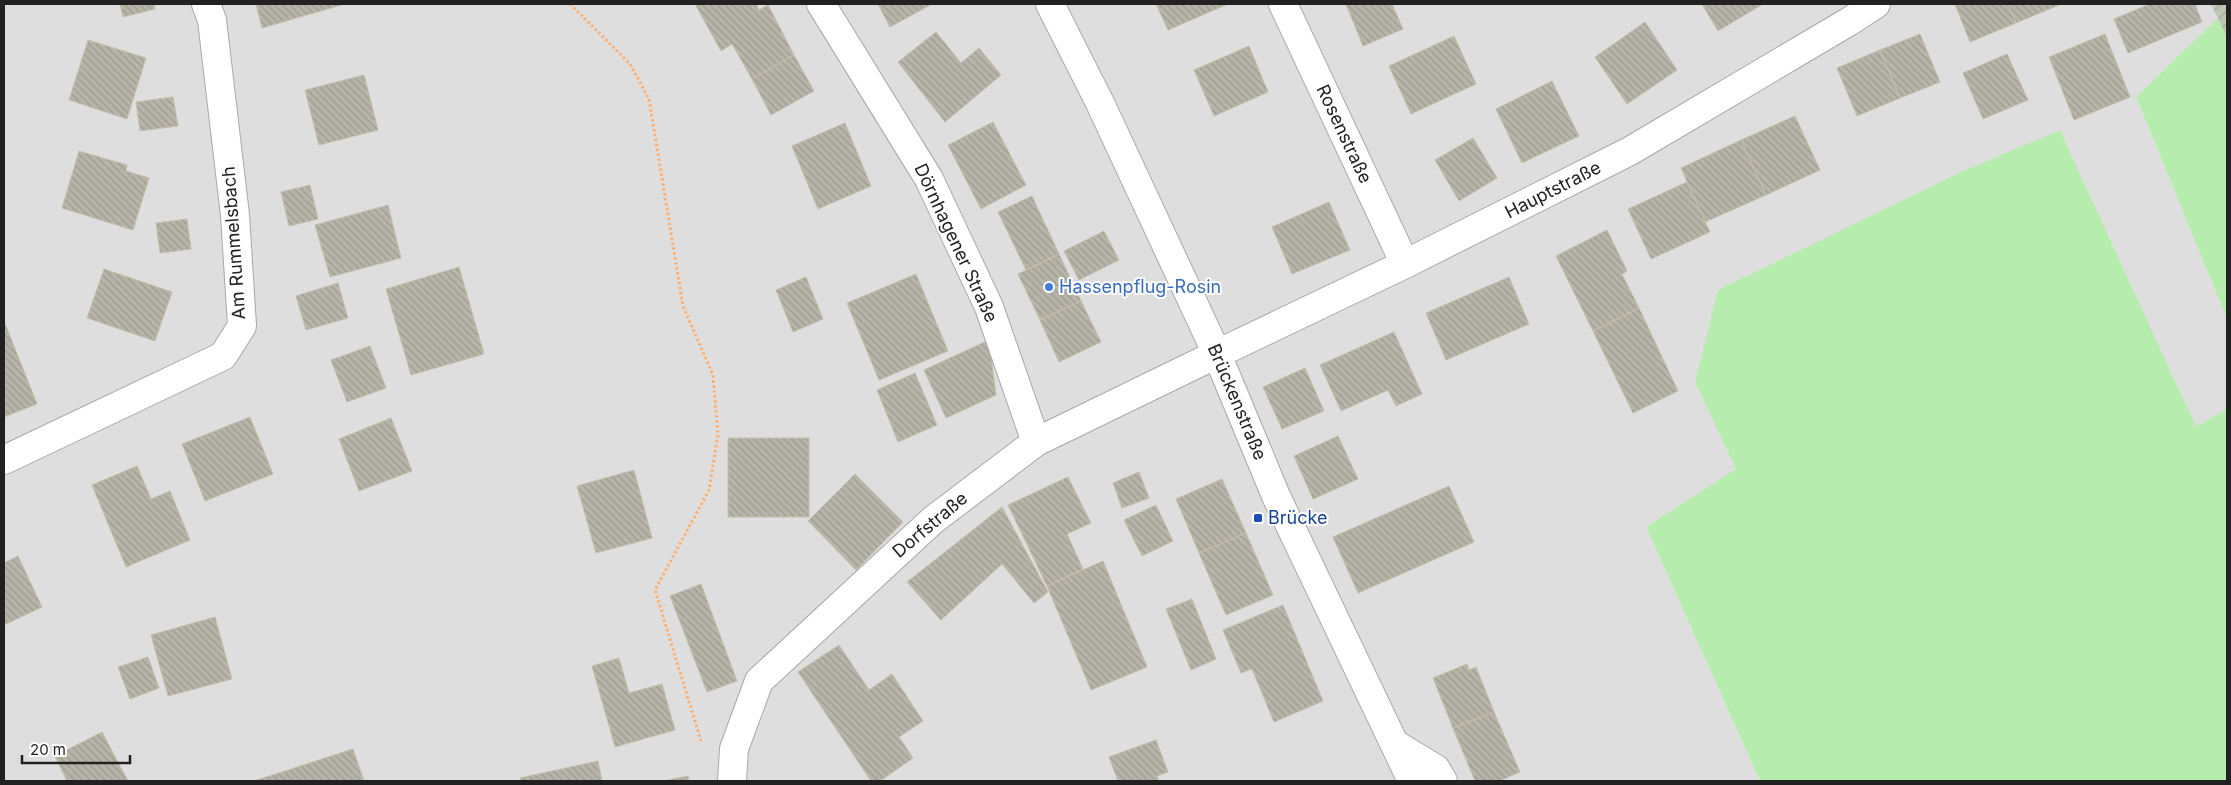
<svg xmlns="http://www.w3.org/2000/svg" width="2231" height="785" viewBox="0 0 2231 785" font-family="Inter,sans-serif">
<defs>
<pattern id="construction-furrows" width="10" height="10" patternUnits="userSpaceOnUse" patternTransform="scale(1.25)"><rect width="10" height="10" fill="#bfc6b2"/><path d="M-1 1l2-2M0 10L10 0M9 11l2-2" fill="none" stroke="#a4aa99"/></pattern>
<pattern id="building-back-hatch" width="6" height="6" patternUnits="userSpaceOnUse" patternTransform="scale(1.25)"><rect width="6" height="6" fill="#b7b5a9"/><path d="M-1 5l2 2M0 0l6 6M5-1l2 2" fill="none" stroke="#9d9b91"/></pattern>
</defs>
<rect width="100%" height="100%" fill="#f1f1e7"/>
<path fill="#dfdede" d="M4,4H2227V38L2218,19L2136,97L2227,319V409L2196,428L2060,130L1695,382L1737,469L1646,527L1760,781H4Z"/>
<path fill="url(#construction-furrows)" d="M2211,4H2227V38L2218,18Z"/>
<path fill="#b6ecad" d="M2218,18L2227,38V319L2136,97Z
M2060,130L2196,427L2227,409V781H1760L1646,527L1736,469L1695,382L1718,290L1959,173Z"/>
<path fill="url(#building-back-hatch)" stroke="#c4bea9" d="M120,4H154L155,9L123,17Z
M256,4H345L262,28Z
M695,4H756L759,10L768,5L794,55L752,79L732,44L721,51Z
M878,4H932L890,27Z
M1156,4H1228L1168,30Z
M1346,4H1392L1403,29L1363,46Z
M1702,4H1763L1718,31Z
M1955,4H2008L2016,23L1970,42Z
M2008,4H2059V5L2016,23Z
M2150,4H2195L2202,22L2128,53L2114,19Z
M1645,22L1677,70L1627,104L1595,57Z
M936,32L961,63L979,48L1001,75L945,122L898,62Z
M1920,34L1940,82L1900,98L1880,50Z
M2105,34L2130,97L2074,120L2049,57Z
M1454,36L1476,84L1411,114L1389,66Z
M88,40L146,58L127,119L69,100Z
M1249,46L1268,92L1214,116L1194,70Z
M1880,50L1900,98L1857,116L1837,68Z
M2007,54L2028,100L1983,119L1963,73Z
M794,55L814,91L771,115L752,79Z
M364,75L378,130L319,145L305,90Z
M1552,81L1579,136L1522,163L1496,109Z
M173,97L178,126L140,131L136,102Z
M1795,116L1820,170L1766,195L1741,140Z
M993,122L1026,185L981,209L948,145Z
M845,123L871,186L818,209L792,146Z
M1473,138L1497,178L1459,201L1435,160Z
M1741,140L1766,195L1705,222L1681,168Z
M79,151L127,165L126,171L149,178L133,230L62,208Z
M1687,182L1710,232L1651,259L1628,209Z
M310,185L318,219L289,226L281,192Z
M1032,196L1059,254L1026,270L998,212Z
M1329,202L1350,250L1292,274L1272,227Z
M388,205L401,258L330,277L315,225Z
M187,219L191,249L160,253L156,223Z
M1607,230L1627,271L1622,274L1639,308L1593,331L1556,256Z
M1104,231L1119,260L1079,280L1064,251Z
M1059,254L1081,301L1040,320L1018,274Z
M459,267L484,354L411,375L386,289Z
M104,269L172,292L155,341L87,318Z
M916,274L948,351L879,380L847,303Z
M806,277L823,319L793,332L776,290Z
M1509,277L1529,324L1446,360L1426,313Z
M338,283L348,318L306,330L296,296Z
M1081,301L1101,342L1059,362L1040,320Z
M1639,308L1678,391L1633,413L1593,331Z
M4,321L37,404L4,417Z
M1394,332L1422,394L1396,406L1388,390L1341,411L1320,365Z
M989,340L996,395L946,418L924,370Z
M370,346L386,388L347,402L331,360Z
M1305,368L1324,411L1282,429L1263,387Z
M915,373L937,425L898,442L877,390Z
M250,417L273,474L205,501L182,444Z
M391,418L412,471L359,491L339,439Z
M1338,436L1358,479L1313,499L1294,456Z
M728,438H809V517H728Z
M137,466L151,499L170,491L190,540L126,567L92,485Z
M634,470L652,538L596,553L577,486Z
M1139,472L1149,498L1122,508L1113,483Z
M855,474L903,522L856,570L808,521Z
M1068,477L1091,523L1067,534L1083,569L1047,586L1008,505Z
M1222,479L1246,533L1199,553L1176,499Z
M1449,486L1474,542L1358,593L1333,537Z
M1156,505L1173,541L1142,556L1124,520Z
M1002,507L1048,592L1034,603L1002,564L941,620L907,582Z
M1246,533L1273,595L1226,615L1199,553Z
M18,556L42,607L4,625V563Z
M1103,561L1147,667L1091,690L1047,586Z
M701,584L737,681L707,692L670,596Z
M1192,599L1216,659L1191,670L1166,609Z
M1283,605L1323,701L1274,722L1252,669L1241,673L1223,630Z
M215,617L232,679L168,696L151,635Z
M839,645L869,690L892,674L923,721L899,737L913,758L880,781H871L798,672Z
M148,657L159,688L130,699L118,667Z
M619,658L629,693L662,684L675,730L615,747L592,666Z
M1467,664L1469,670L1476,667L1494,712L1453,728L1433,678Z
M1494,712L1520,772L1499,781H1475L1453,728Z
M102,732L128,781H67L55,756Z
M1156,740L1168,772L1157,776L1159,781H1118L1109,757Z
M353,749L364,781H254Z
M598,761L602,781H521L520,778Z
M688,776L689,781H663Z"/>
<g fill="none" stroke-linecap="round" stroke-linejoin="round">
<defs>
<path id="minor" d="M821,4L929,179L989,307L1036,442
M1283,4L1405,264
M4,460L223,356L242,326L235,215L212,20L206,4
M1395,744L1436,769L1443,781
M732,781L734,749L759,681L933,520L1036,442L1217,354"/>
<path id="tertiary" d="M1050,4L1100,103L1217,354L1276,496L1412,781
M1217,354L1405,264L1630,151L1850,21L1876,4"/>
</defs>
<use href="#minor" stroke="#a8a8a8" stroke-width="30"/>
<use href="#tertiary" stroke="#a8a8a8" stroke-width="30"/>
<path stroke="#fdaf6d" stroke-width="3" stroke-dasharray="2.5 2.5" stroke-linecap="butt" d="M570,4L630,64L649,99L683,306L713,375L718,435L709,490L655,590L701,741"/>
<use href="#minor" stroke="#fff" stroke-width="28"/>
<use href="#tertiary" stroke="#fff" stroke-width="28"/>
</g>
<circle fill="#3f7fe0" stroke="#fff" stroke-width="2" cx="1049" cy="287" r="5"/>
<rect fill="#1a4fb4" stroke="#fff" stroke-width="2" x="1253" y="513" width="10" height="10" rx="2.5"/>
<g text-anchor="middle" stroke-width="4" stroke-linejoin="round" paint-order="stroke">
<g font-size="18" fill="#212121" stroke="#fff">
<text transform="translate(1344 134) rotate(65)" y="6">Rosenstraße</text>
<text transform="translate(1553 190) rotate(-27)" y="6">Hauptstraße</text>
<text transform="translate(234 243) rotate(-94)" y="6">Am Rummelsbach</text>
<text transform="translate(956 243) rotate(65)" y="6">Dörnhagener Straße</text>
<text transform="translate(1237 402) rotate(67)" y="6">Brückenstraße</text>
<text transform="translate(930 525) rotate(-40)" y="6">Dorfstraße</text>
</g>
<g font-size="18" fill="#366cbe" stroke="#fff" text-anchor="start">
<text x="1059" y="293">Hassenpflug-Rosin</text>
</g>
<g font-size="18" fill="#164399" stroke="#fff" text-anchor="start">
<text x="1268" y="524">Brücke</text>
</g>
</g>
<rect width="2231" height="785" fill="none" stroke="#212121" stroke-width="10"/>
<path d="M22 755v8h108v-8" fill="none" stroke="#212121" stroke-width="2.5"/>
<text x="30" y="755" font-size="15" fill="#212121" stroke="#ffffff" stroke-width="4" paint-order="stroke">20 m</text>
</svg>
